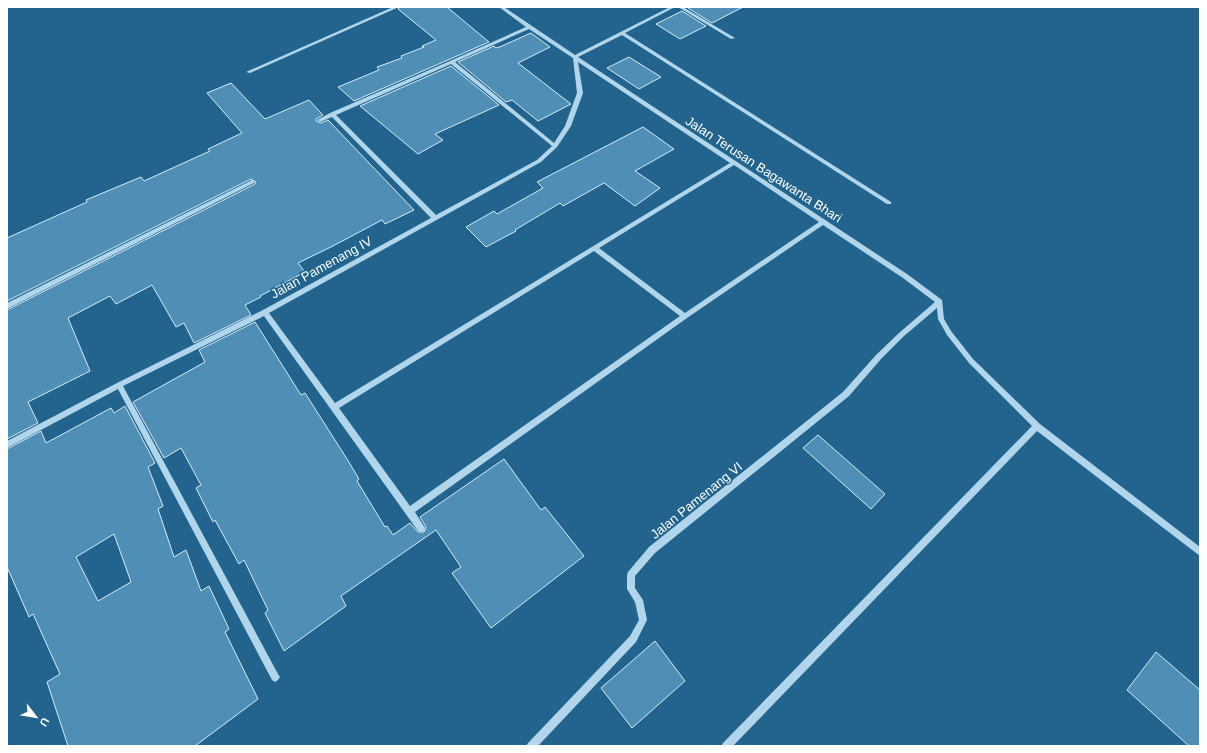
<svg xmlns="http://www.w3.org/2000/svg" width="1207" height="753" viewBox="0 0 1207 753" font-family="Arial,sans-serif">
<rect width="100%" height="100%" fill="#22648d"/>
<path fill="#4f8fb6" stroke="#d6ecf8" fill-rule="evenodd" d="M400,7H447L489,42L354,101L338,87L379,70L377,67L402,58L401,56L424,47L422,46L436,40L398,9Z
M691,7H743L712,23L688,8Z
M682,11L706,26L680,39L656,24Z
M531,33L550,47L518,63L571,104L538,121L512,100L506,102L458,62L494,46L496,48L502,46Z
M629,57L661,77L639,89L607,68Z
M451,66L499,105L435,134L443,140L418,154L360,106Z
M231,83L265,119L309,100L323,115L316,119V121L321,123L328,120L414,210L385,224L382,220L331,247L298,263L305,272L260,296L261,297L245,305L251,315L194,343L184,323L176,327L152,285L116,304L110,296L68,318L90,371L28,402L38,423L7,439V310L255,184L256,182L251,179L7,301V238L87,202L86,200L141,177L144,181L210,151L208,149L242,133L207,93Z
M643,127L674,149L635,171L660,188L635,206L604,183L563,206L560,203L515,230L516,231L486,247L466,227L494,211L497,214L543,188L537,182Z
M255,322L301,395L305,393L347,459L359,479L357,481L385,527L387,526L393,535L410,523L418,532H424L426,527L420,517L504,459L541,510L545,507L584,556L491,628L452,573L461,567L436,530L341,596L346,606L284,651L265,613L268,610L244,560L239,564L215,520L213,522L196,488L201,485L181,448L164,458L133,402L205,362L199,350Z
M125,406L155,463L148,467L163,506L158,509L174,557L186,550L201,591L209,586L229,629L225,632L258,699L195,746H68L47,682L60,674L33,614L29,617L7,567V449L41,431L46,443L111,408L114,413ZM114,534L131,582L98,601L76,557Z
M818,435L885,494L871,509L803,448Z
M655,641L685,681L632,728L601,688Z
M1156,652L1200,690V746H1189L1127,690Z"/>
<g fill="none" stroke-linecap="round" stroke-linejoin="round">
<path fill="#b1d6eb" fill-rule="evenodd" d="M393,7H399L250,73L246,72Z
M499,7H504L575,55L670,7H675L625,33L891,202V204H887L622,35L578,57L907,274L942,300L944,319L951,331L973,359L1040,424L1200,547V556L1037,431L733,746H721L723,743L1032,426L969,363L947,335L938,319L937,308L904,336L881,359L849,396L655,553L635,576V588L643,600L647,620L636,642L538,746H526L528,743L630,636L639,620L635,602L627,589V575L628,572L649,547L843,392L876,355L899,333L935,302L903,278L823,225L687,318L415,512L425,528L424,531L421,532L418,531L264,316L123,386L278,674L280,677L278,680L275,682L272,680L118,389L7,448V441L117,383L263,310L431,218L332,117L320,122L317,120L330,113L450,61L526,27ZM529,29L573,58L577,93L565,126L554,143L455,62ZM578,62L730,163L335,403L269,313L541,162L557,147L571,126L583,93ZM451,64L552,146L537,160L436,215L336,115ZM734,165L819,222L685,313L599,248ZM594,251L680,316L410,506L339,408Z
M678,7H683L735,38L731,39Z
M252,180L255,182L254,183L7,309V303Z"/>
</g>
<g text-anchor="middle" stroke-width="3" stroke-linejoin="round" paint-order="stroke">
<g font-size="13" fill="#fff" stroke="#22648d">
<text transform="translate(764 169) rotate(33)" y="5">Jalan Terusan Bagawanta Bhari</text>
<text transform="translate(321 267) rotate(-29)" y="5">Jalan Pamenang IV</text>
<text transform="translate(696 500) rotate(-39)" y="5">Jalan Pamenang VI</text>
</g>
</g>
<rect width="1207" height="753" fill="none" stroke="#ffffff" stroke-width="16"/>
<g transform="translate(36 717) rotate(121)" stroke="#22648d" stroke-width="3" paint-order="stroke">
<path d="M0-3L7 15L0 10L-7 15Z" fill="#ffffff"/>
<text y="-6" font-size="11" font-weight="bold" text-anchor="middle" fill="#ffffff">U</text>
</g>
</svg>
